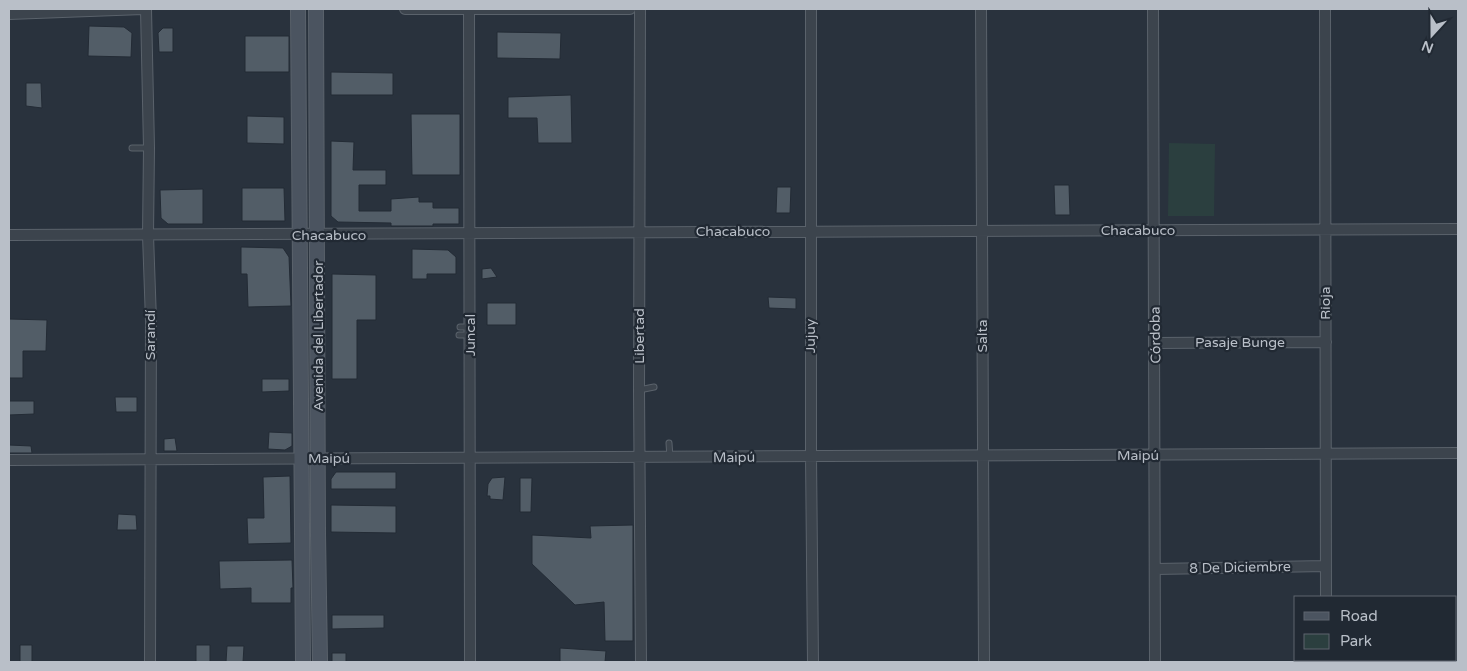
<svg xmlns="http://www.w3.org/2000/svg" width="1467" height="671" viewBox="0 0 1467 671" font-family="'Varela Round',sans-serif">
<rect width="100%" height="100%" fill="#29323d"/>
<path fill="#2b3f3f" d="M1169,143L1215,144L1214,216H1168Z"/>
<path fill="#525d67" stroke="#232b35" d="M89,26L124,27L132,33L131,57L88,56Z
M163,28H173V52H159L158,33Z
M497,32L561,33L560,59L497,58Z
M245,36H289V72H245Z
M331,72L393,73V95H331Z
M26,83H41L42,108L26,106Z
M571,95L572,143H538L537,118H508V97Z
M411,114H460V175H412Z
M247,116L284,117V144L247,143Z
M331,141L354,142L353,170H386V185H359V211H391V199L419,197V202H433V208H459V224H433V226H391V223L338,222L331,216Z
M1054,185H1069L1070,215H1055Z
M777,187H791L790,213H776Z
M242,188H284L285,221H242Z
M203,189V224H168L161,218L160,190Z
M241,247L283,248L289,257L291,306L248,307L247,274H241Z
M412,249L448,250L456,257V274H427V279H412Z
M491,268L497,277L482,279V269Z
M332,274L376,275V320H357V379H332Z
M768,297L796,298V309L769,308Z
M487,303H516V325H487Z
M9,319L47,320L46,351H23V378H9Z
M262,379H289V391L262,392Z
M115,397H137V412H116Z
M9,401H34V414L9,415Z
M269,432L292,433V446L285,450L268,449Z
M175,438L177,451H164V439Z
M9,445L31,446L32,453H9Z
M336,472H396V489H331V479Z
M290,476L291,543L248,544L247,518H264L263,477Z
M505,477L503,500L490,499V496H487L488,484L492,478Z
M520,478H532L531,512H520Z
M331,505L396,506V533L331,532Z
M118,514L136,515L137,530H117Z
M633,525V641H605L604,602L575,605L532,564V535L591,538L590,526Z
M292,560L293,588H291V603H251V588L220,589L219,561Z
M332,615H384V628L332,629Z
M20,645H32V662H20Z
M196,645H210V662H196Z
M227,646H244L243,662H226Z
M560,648L606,651L605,662H560Z
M332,653H346V662H332Z"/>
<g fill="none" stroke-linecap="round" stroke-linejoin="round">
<defs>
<path id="service" d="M132,148H149
M460,327H469
M459,335H470
M639,390L654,387
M669,443L670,458"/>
<path id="minor" d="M146,9L149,148L148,235L151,321L150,662
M405,9H630
M469,9L470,662
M640,9L639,391L641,662
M811,9V456L813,662
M981,9L984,662
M1153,9L1155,662
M1325,9L1326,597
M9,14L143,9
M9,235L1458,229
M1155,343L1326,342
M9,460L1458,453
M1155,569L1326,566
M1327,660V662"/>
<path id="secondary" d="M298,9L303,662
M316,9L318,533L320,662"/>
</defs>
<use href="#service" stroke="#5a626b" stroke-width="7"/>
<use href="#minor" stroke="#5a626b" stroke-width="12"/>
<use href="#secondary" stroke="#5a626b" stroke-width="16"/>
<use href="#service" stroke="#3c444d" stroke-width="5"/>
<use href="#minor" stroke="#3c444d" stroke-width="10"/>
<use href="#secondary" stroke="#4b5460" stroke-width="14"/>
</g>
<g text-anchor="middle" stroke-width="4.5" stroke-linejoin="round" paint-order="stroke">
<g font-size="14" fill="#b9bfc8" stroke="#212933">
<text x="1138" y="235">Chacabuco</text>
<text x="733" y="236">Chacabuco</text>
<text x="329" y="240">Chacabuco</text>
<text transform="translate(1325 303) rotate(-90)" y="5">Rioja</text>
<text transform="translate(150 335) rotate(-90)" y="5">Sarandí</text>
<text transform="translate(470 335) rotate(-90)" y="5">Juncal</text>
<text transform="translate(1155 335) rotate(-91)" y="5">Córdoba</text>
<text transform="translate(318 336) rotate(-90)" y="5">Avenida del Libertador</text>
<text transform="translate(639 336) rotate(-90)" y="5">Libertad</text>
<text transform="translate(810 336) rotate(-90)" y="5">Jujuy</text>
<text transform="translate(982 336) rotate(-90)" y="5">Salta</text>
<text x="1240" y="347">Pasaje Bunge</text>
<text x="1138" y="460">Maipú</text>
<text transform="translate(734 457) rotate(-1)" y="5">Maipú</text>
<text x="329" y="463">Maipú</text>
<text transform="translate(1240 567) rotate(-1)" y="5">8 De Diciembre</text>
</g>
</g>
<rect width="1467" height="671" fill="none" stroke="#b9bfc8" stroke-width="20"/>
<rect x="1294" y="596" width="162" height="65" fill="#212933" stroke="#5e656f"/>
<rect x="1304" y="612" width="25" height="8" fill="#4b5460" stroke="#5e656f"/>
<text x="1340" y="621" font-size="15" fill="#b9bfc8">Road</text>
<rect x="1304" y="634" width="25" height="15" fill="#2b3f3f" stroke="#5e656f"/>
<text x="1340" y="646" font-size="15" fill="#b9bfc8">Park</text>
<g transform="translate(1432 35) rotate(201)" stroke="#212933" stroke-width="4" paint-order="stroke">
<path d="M0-4L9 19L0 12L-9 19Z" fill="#b9bfc8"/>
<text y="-8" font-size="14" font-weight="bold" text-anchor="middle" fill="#b9bfc8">N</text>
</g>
</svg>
